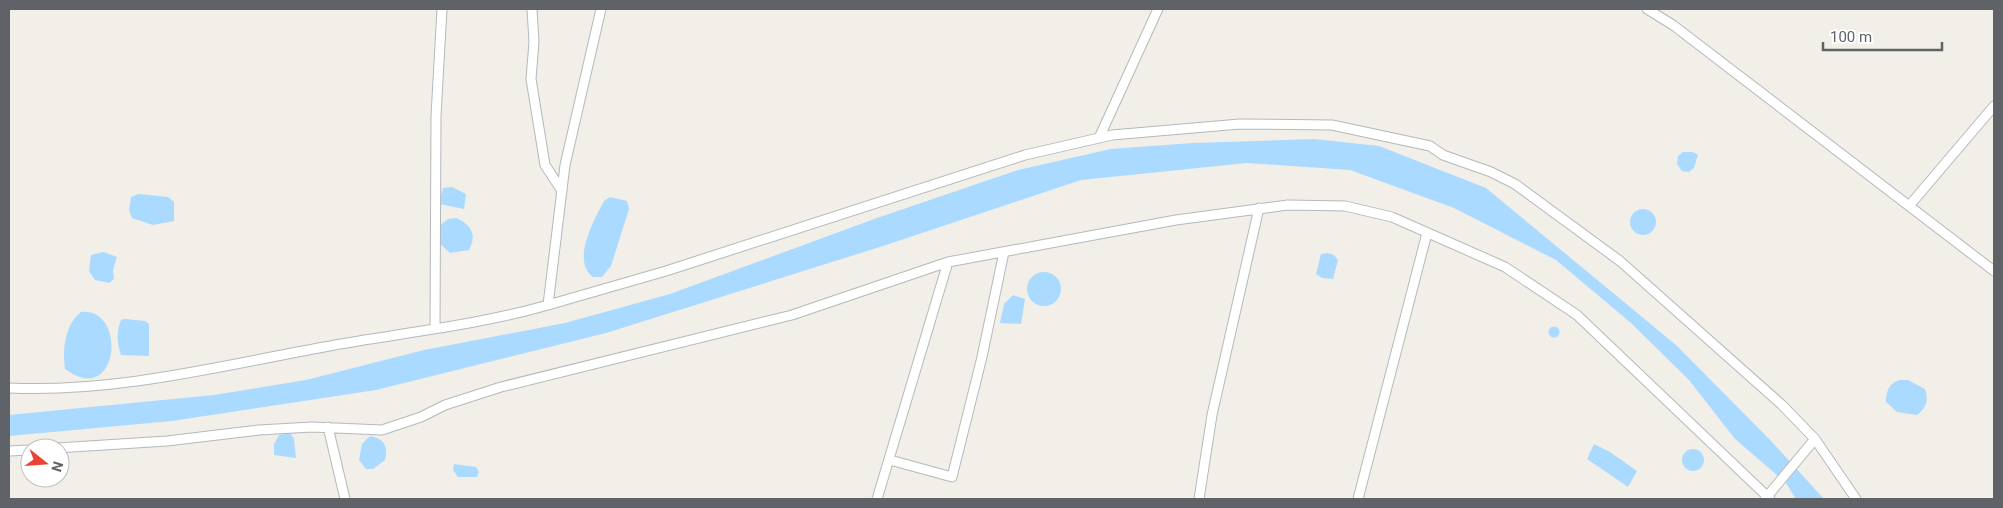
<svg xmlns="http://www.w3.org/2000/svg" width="2003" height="508" viewBox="0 0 2003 508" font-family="Roboto,sans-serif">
<rect width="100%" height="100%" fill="#f1efe8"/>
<path fill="#aadaff" d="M1314,139L1379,146L1486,188L1676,345L1772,442L1824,499H1796L1786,483L1735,439L1689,380L1631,323L1556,260L1454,208L1350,170L1247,163L1081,180L883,246L606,333L376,390L172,421L9,436V415L214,395L306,380L424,350L565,323L670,294L877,218L1018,170L1111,149L1193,143Z
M1683,152H1693L1698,155L1694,168L1689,172L1682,171L1677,164L1678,156Z
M452,187L466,194L464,209L439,204L443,188Z
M139,194L168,197L174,202V221L153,225L132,218L129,210L131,197Z
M610,197L627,201L629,209L611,266L602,277H593C571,261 594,220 604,201Z
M1630 222a13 13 0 1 1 26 0a13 13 0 1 1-26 0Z
M456,218C472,225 477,235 469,250L450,253L439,243V226L448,219Z
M103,252L117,257L113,270L114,279L109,283L95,280L89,271L91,255Z
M1327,253L1334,255L1338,260L1333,279L1322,278L1316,274L1321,254Z
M1027 289a17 17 0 1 1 34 0a17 17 0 1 1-34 0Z
M1013,295L1025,299L1021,324L1000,323L1004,304Z
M81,312C128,307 119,409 65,369C62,350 65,324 81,312Z
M125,319L145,321L149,324V356L121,355C117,343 116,333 121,320Z
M1548.5 332a5.5 5.5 0 1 1 11 0a5.5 5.5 0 1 1-11 0Z
M1899,380H1908L1925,389C1929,400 1926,408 1917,415L1897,412L1886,402C1886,391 1889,384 1899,380Z
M290,433L294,439L296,458L274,455V444L279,435Z
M370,436C385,439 388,446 385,460L373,469H366L359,460L362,444Z
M1594,444L1610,452L1637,471L1628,487L1587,459Z
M1682 460a11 11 0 1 1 22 0a11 11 0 1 1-22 0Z
M454,464L476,467L479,472L477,477H458L453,470Z"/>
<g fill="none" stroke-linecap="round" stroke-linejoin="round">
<defs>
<path id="minor" d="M532,9L534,42L531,79L545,165L562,191
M1647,9L1673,25L1994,271
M1099,138L1158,9
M1909,206L1994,106
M548,305L666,271L1025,155L1112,135L1240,124L1332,125L1430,146L1443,155L1491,172L1515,184L1620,261L1782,405L1815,439L1856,499
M435,328L436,116L442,9
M9,388C115,393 220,366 324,347C399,333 475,326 548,305L565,165L601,9
M328,427L345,499
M57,448L167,441L259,430L312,427L382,430L421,417L445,405L501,387L792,315L948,262L1176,220L1288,205L1345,206L1392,217L1505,267L1577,315L1770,499
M9,451L30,450
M890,460L952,477L982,357L1004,252
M877,499L948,262
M1199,499L1212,415L1259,208
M1358,499L1427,233
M1765,499L1815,439"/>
</defs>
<use href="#minor" stroke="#b5b8bc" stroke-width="11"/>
<use href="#minor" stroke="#fff" stroke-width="9"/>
</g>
<rect width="2003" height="508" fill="none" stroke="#5f6368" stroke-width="20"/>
<g transform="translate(45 463) rotate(107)"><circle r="24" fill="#ffffff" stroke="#bfc1c3"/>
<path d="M0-4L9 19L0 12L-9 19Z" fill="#ea4335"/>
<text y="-8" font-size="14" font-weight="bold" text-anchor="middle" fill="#5f6368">N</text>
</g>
<path d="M1823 42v8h119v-8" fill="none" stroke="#5f6368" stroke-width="2.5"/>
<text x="1830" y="42" font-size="15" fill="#5f6368" stroke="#ffffff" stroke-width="4" paint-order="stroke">100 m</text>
</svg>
